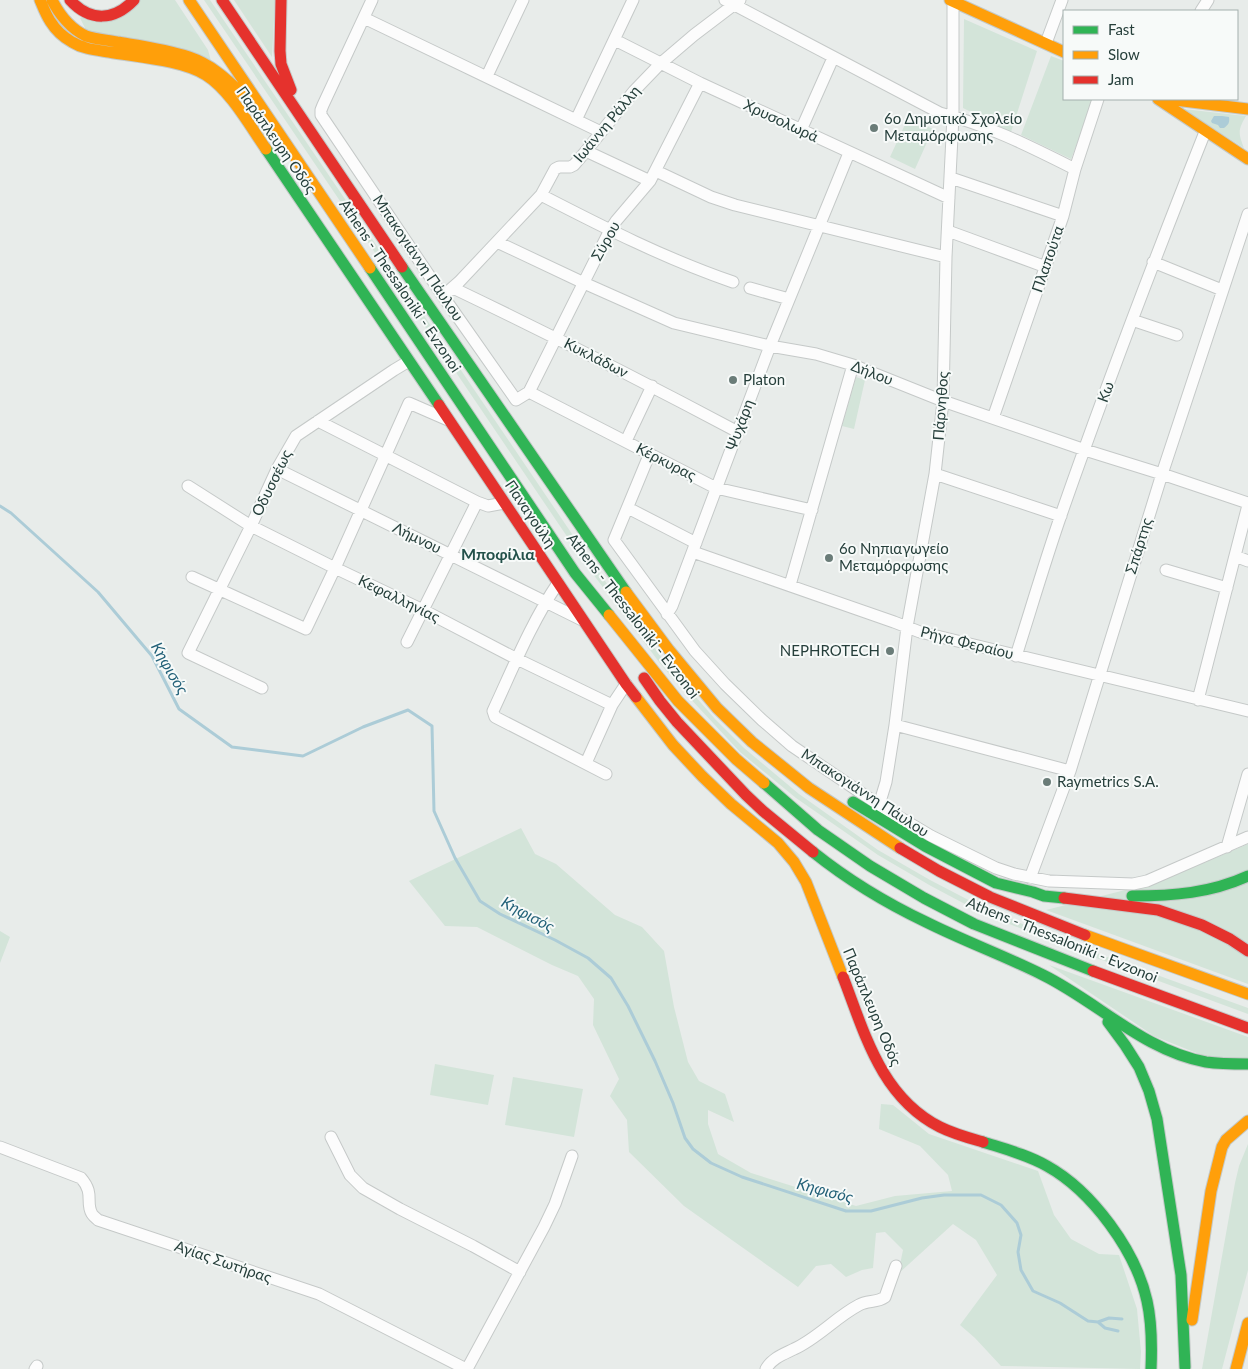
<svg xmlns="http://www.w3.org/2000/svg" width="1248" height="1369" viewBox="0 0 1248 1369" font-family="Lato,sans-serif">
<rect width="100%" height="100%" fill="#e8ecea"/>
<path fill="#d3e4d9" d="M140,0H175L208,50L211,61L86,30L80,18Z
M204,0H210L591,562L662,658L715,719L744,748L799,794L878,850L930,880L982,907L1066,942L1248,1008V1014L1064,946L980,912L931,886L878,855L796,798L740,752L686,694L659,662L587,566Z
M234,0H275L272,57Z
M964,19L1037,51L1011,132L963,108Z
M1051,56L1064,61V99H1094L1071,159L1021,135Z
M1183,109L1246,116C1238,130 1238,133 1244,148Z
M908,118L933,129L915,169L890,157Z
M856,377L865,380L854,429L842,426Z
M521,828L535,854L556,864L615,915L642,927L664,951L674,1007L688,1062L699,1081L725,1094L734,1122L708,1110V1124L718,1154L751,1173L856,1206L895,1196L952,1191L948,1175L920,1146L879,1129L881,1104L893,1105L929,1134L1038,1171L1054,1215L1071,1239L1099,1254L1119,1255L1137,1309L1141,1352L1140,1369L1001,1366L975,1338L960,1325L997,1275L976,1240L953,1224L898,1274L903,1250L885,1232L876,1233L873,1268L862,1270L846,1277L831,1264L816,1266L798,1287L684,1206L629,1152L627,1120L610,1096L619,1079L593,1025L594,999L578,976L552,965L477,927L445,926L409,881Z
M1248,844V984L1046,910L1161,881Z
M0,931L10,937L0,963Z
M1049,965L1248,1037V1064L1214,1060L1154,1036Z
M435,1064L494,1075L488,1105L430,1095Z
M513,1077L583,1089L574,1137L505,1125Z
M1248,1144V1270L1222,1369H1202L1235,1183L1239,1166Z"/>
<path fill="#acccd7" d="M1214,116H1222L1229,117C1230,123 1228,125 1224,128H1220L1218,125L1212,123L1211,121Z"/>
<g fill="none" stroke-linecap="round" stroke-linejoin="round">
<path stroke="#acccd7" stroke-width="3" d="M0,506L11,513L98,592L152,656L179,709L232,747L303,756L363,727L408,710L432,726L434,811L455,858L480,901L500,914L555,940L588,958L611,978L628,1006L655,1061L673,1103L685,1138L693,1149L711,1163L742,1177L846,1211H871L922,1198L944,1195H981L1001,1205L1017,1223L1021,1235L1018,1252L1021,1270L1033,1291L1060,1303L1088,1321L1098,1322L1109,1318L1122,1319
M1098,1322L1105,1328L1118,1331"/>
<defs>
<path id="street" d="M372,0L323,105L321,110V115L443,296L516,400L529,392L610,230L616,221L650,181L700,83
M725,0L940,113C988,125 1031,147 1075,169
M1201,11L1208,0
M364,18L601,132
M615,40L700,83L949,198
M1046,43L1062,0
M487,76L523,0
M576,120L633,0
M801,130L833,58
M586,151L650,181
M656,171L711,197L735,205L946,257
M951,178L1063,216
M541,195C603,227 666,259 733,282
M948,231L1046,267
M497,242L584,283L674,323L770,346L816,354L853,365L943,401L1085,450L1162,474L1248,503
M1153,262L1222,290
M453,288C549,334 644,382 738,432
M750,288L789,299
M443,296L459,282L541,195L555,169L559,167H570L574,165L586,151L634,91L660,64L694,35L740,0
M1132,320L1177,335
M529,392L716,488L812,510
M993,418L1063,216L1075,169L1098,99
M318,421L477,502
M626,441L652,386
M650,453L614,540L695,651L725,684L762,720L792,746L879,805L931,836L996,868L1014,874L1049,881L1133,884L1147,881L1248,837
M277,469L582,620
M935,474L1061,516
M188,486L251,526L335,568L423,610L517,659L612,705
M628,508L696,543
M693,552L894,622L920,632L1248,711
M1235,556L1248,561
M1166,570L1227,588
M192,577L306,629L335,568L409,403L448,420
M558,583C531,623 513,668 493,711L495,717L606,774
M790,585L853,365
M667,614L672,606L770,346L849,153
M407,642L477,502L488,506L504,503
M1016,656C1031,609 1045,561 1061,515C1106,386 1155,258 1205,132
M262,688L188,653L251,526L277,469L296,436L394,370L409,361
M1198,700L1248,505
M895,725L1070,771
M586,763L612,705L626,684
M879,805L886,782L895,725L907,627L935,474L943,401L946,257L953,116V1
M1227,847L1248,774
M1030,878L1070,771L1162,474L1248,214
M331,1137L350,1175L363,1188L400,1209L473,1246L520,1272
M0,1147L81,1178C95,1194 85,1202 92,1214C92,1215 97,1219 98,1220L319,1294L466,1369
M35,1369L37,1366
M467,1369L544,1227L555,1204L572,1156
M766,1369C772,1358 784,1354 794,1349C818,1338 836,1317 859,1305C867,1300 877,1303 885,1297L896,1266"/>
<path id="fast" d="M266,149L439,405
M402,267L626,592
M370,268L575,573L609,615
M764,783L818,830L870,866L924,898L974,924L1093,971
M853,802L925,846L996,883L1033,892L1044,896L1064,898
M813,852C848,880 886,903 926,922C964,941 1005,956 1043,975C1098,1002 1144,1051 1206,1062C1220,1064 1234,1064 1248,1064
M1132,896C1173,896 1211,893 1248,876
M1108,1022L1125,1045L1139,1067L1149,1091L1157,1119L1181,1275L1185,1367
M983,1142C1005,1149 1028,1155 1047,1166C1092,1191 1136,1251 1147,1301C1152,1323 1152,1346 1151,1369"/>
<path id="slow" d="M40,0C43,7 46,15 50,21C55,29 63,37 72,42C83,49 96,50 109,52C137,57 182,60 206,75C230,90 250,126 266,149
M52,0C59,14 71,29 86,36C95,39 107,40 117,42C141,46 165,49 189,57C210,64 226,78 242,94
M189,0L370,268
M950,0L1064,52
M1158,99L1248,159
M1167,99L1248,109
M626,592L669,650L717,708L752,742L809,788L900,848
M609,615L678,701L736,759L764,783
M636,697L673,745L702,776L731,804L778,843L794,862L806,882L843,977
M1085,935L1248,994
M1192,1320L1211,1191L1222,1147L1226,1140L1248,1121
M1236,1369L1248,1323"/>
<path id="jam" d="M70,0C90,22 114,21 134,0
M222,0L402,267
M281,0L280,51L281,64L291,90
M439,405L626,684L636,697
M644,678L660,701L677,722L746,795L763,811L813,852
M900,848L939,871L990,897L1085,935
M1064,898L1158,910L1202,925L1230,939L1248,951
M1093,971L1248,1028
M843,977C865,1034 881,1097 940,1127C954,1134 969,1138 983,1142"/>
</defs>
<use href="#street" stroke="#c5c9c8" stroke-width="13"/>
<use href="#fast" stroke="#c4c9c8" stroke-width="13"/>
<use href="#slow" stroke="#c4c9c8" stroke-width="13"/>
<use href="#jam" stroke="#c4c9c8" stroke-width="13"/>
<use href="#street" stroke="#fcfcfc" stroke-width="11"/>
<use href="#fast" stroke="#30b455" stroke-width="11"/>
<use href="#slow" stroke="#ff9f0a" stroke-width="11"/>
<use href="#jam" stroke="#e5322d" stroke-width="11"/>
</g>
<g fill="#6a7c78" stroke="#f7faf9" stroke-width="2">
<circle cx="874" cy="128" r="5"/>
<circle cx="733" cy="380" r="5"/>
<circle cx="829" cy="558" r="5"/>
<circle cx="890" cy="651" r="5"/>
<circle cx="1047" cy="782" r="5"/>
</g>
<g text-anchor="middle" stroke-width="4" stroke-linejoin="round" paint-order="stroke">
<g font-size="15" fill="#263f3b" stroke="#f7faf9" text-anchor="start">
<text x="884" y="124">6ο Δημοτικό Σχολείο<tspan x="884" dy="17">Μεταμόρφωσης</tspan></text>
<text x="743" y="385">Platon</text>
<text x="839" y="554">6ο Νηπιαγωγείο<tspan x="839" dy="17">Μεταμόρφωσης</tspan></text>
<text x="880" y="656" text-anchor="end">NEPHROTECH</text>
<text x="1057" y="787">Raymetrics S.A.</text>
</g>
<g font-size="15" fill="#263f3b" stroke="#f7faf9">
<text transform="translate(781 121) rotate(25)" y="5">Χρυσολωρά</text>
<text transform="translate(607 124) rotate(-50)" y="5">Ιωάννη Ράλλη</text>
<text transform="translate(276 140) rotate(55)" y="5">Παράπλευρη Οδός</text>
<text transform="translate(606 241) rotate(-61)" y="5">Σύρου</text>
<text transform="translate(418 258) rotate(56)" y="5">Μπακογιάννη Πάυλου</text>
<text transform="translate(1048 259) rotate(-71)" y="5">Πλαπούτα</text>
<text transform="translate(400 286) rotate(56)" y="5">Athens - Thessaloniki - Evzonoi</text>
<text transform="translate(596 358) rotate(27)" y="5">Κυκλάδων</text>
<text transform="translate(872 373) rotate(21)" y="5">Δήλου</text>
<text transform="translate(1106 392) rotate(-70)" y="5">Κω</text>
<text transform="translate(941 406) rotate(-86)" y="5">Πάρνηθος</text>
<text transform="translate(740 425) rotate(-69)" y="5">Ψυχάρη</text>
<text transform="translate(666 462) rotate(27)" y="5">Κέρκυρας</text>
<text transform="translate(272 483) rotate(-64)" y="5">Οδυσσέως</text>
<text transform="translate(530 514) rotate(56)" y="5">Παναγούλη</text>
<text transform="translate(417 538) rotate(26)" y="5">Λήμνου</text>
<text transform="translate(1139 546) rotate(-73)" y="5">Σπάρτης</text>
<text transform="translate(399 599) rotate(26)" y="5">Κεφαλληνίας</text>
<text transform="translate(633 616) rotate(52)" y="5">Athens - Thessaloniki - Evzonoi</text>
<text transform="translate(967 643) rotate(14)" y="5">Ρήγα Φεραίου</text>
<text transform="translate(865 793) rotate(33)" y="5">Μπακογιάννη Πάυλου</text>
<text transform="translate(1062 940) rotate(22)" y="5">Athens - Thessaloniki - Evzonoi</text>
<text transform="translate(872 1007) rotate(67)" y="5">Παράπλευρη Οδός</text>
<text transform="translate(223 1262) rotate(19)" y="5">Αγίας Σωτήρας</text>
</g>
<g font-size="16" font-weight="bold" fill="#23514a" stroke="#f7faf9">
<text x="498" y="560">Μποφίλια</text>
</g>
<g font-size="16" font-style="italic" fill="#236178" stroke="#f7faf9">
<text transform="translate(170 668) rotate(60)" y="6">Κηφισός</text>
<text transform="translate(528 914) rotate(28)" y="6">Κηφισός</text>
<text transform="translate(825 1190) rotate(15)" y="6">Κηφισός</text>
</g>
</g>
<rect x="1063" y="10" width="175" height="90" fill="#f7faf9" stroke="#a3afad"/>
<rect x="1073" y="26" width="25" height="8" fill="#30b455" stroke="#a3afad"/>
<text x="1108" y="35" font-size="15" fill="#263f3b">Fast</text>
<rect x="1073" y="51" width="25" height="8" fill="#ff9f0a" stroke="#a3afad"/>
<text x="1108" y="60" font-size="15" fill="#263f3b">Slow</text>
<rect x="1073" y="76" width="25" height="8" fill="#e5322d" stroke="#a3afad"/>
<text x="1108" y="85" font-size="15" fill="#263f3b">Jam</text>
</svg>
